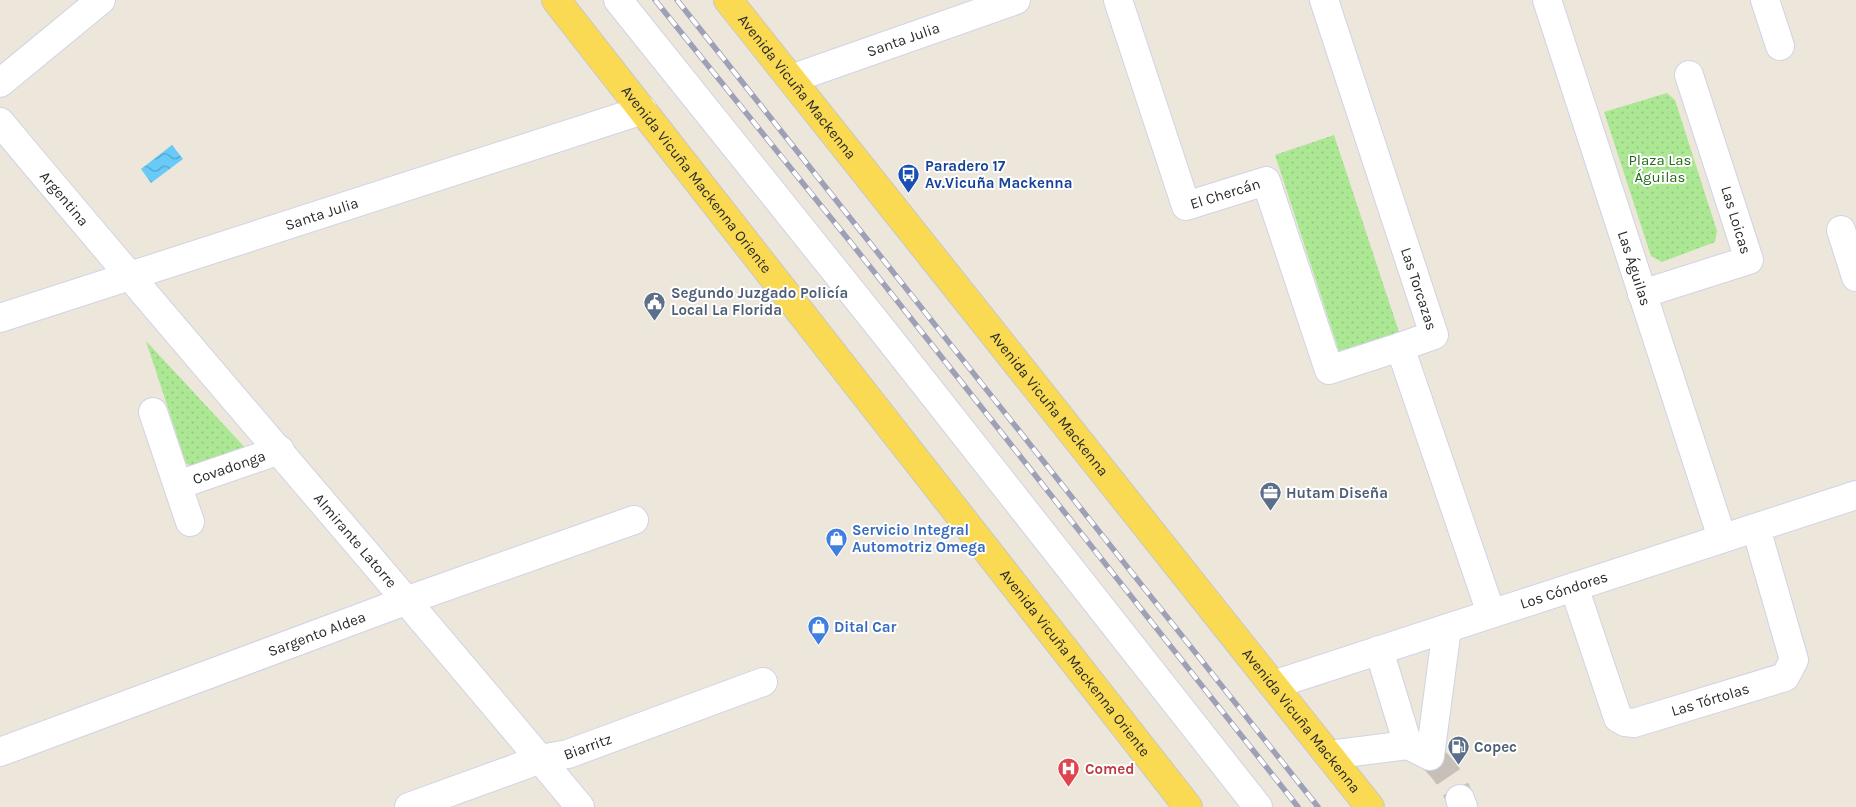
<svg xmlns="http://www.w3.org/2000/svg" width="1856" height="807" viewBox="0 0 1856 807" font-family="Karla,sans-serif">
<defs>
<pattern id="grass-dots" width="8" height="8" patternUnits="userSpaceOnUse" patternTransform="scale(1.25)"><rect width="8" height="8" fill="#ace894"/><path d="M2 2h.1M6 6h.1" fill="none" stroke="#94c780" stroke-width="1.8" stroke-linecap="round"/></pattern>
<pattern id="water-waves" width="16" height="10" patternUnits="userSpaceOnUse" patternTransform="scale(1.25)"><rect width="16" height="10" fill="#67caf7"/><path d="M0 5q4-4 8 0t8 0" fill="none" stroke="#55a4c8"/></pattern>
</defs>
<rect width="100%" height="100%" fill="#ede6db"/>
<path fill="url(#grass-dots)" d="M1667,93L1675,100L1717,231L1715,242L1662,262L1651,256L1604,112Z
M1334,135L1399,332L1339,351L1275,155Z
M146,341L251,454L199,472L186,463Z"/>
<path fill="url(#water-waves)" d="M172,145L183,159L151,183L141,169Z"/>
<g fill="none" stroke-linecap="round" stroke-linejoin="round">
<path stroke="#c6c0b8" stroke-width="28" stroke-dasharray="28 14" stroke-linecap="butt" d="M1430,756C1444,769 1453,781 1460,799"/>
<defs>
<g id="minor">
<path d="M618,0L884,332L1258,807"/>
<path id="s1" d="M1118,0L1186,206L1266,181L1329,370L1400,347"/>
<path id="s2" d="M1324,0L1434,335L1400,347L1491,613"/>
<path id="s3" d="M1547,0L1722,538"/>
<path d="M1765,0L1780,46"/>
<path id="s4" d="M791,79L1016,0"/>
<path d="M0,83L101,0"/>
<path id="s5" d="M0,122C192,352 389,577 580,807"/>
<path d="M1841,230L1856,277"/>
<path d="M1642,294L1749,260L1689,75"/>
<path id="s6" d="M0,318L643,110"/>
<path d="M153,412L190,522"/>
<path id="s7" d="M178,485L280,450"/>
<path id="s8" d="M1574,587L1618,718L1625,722L1634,723L1785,677L1794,660L1756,528"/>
<path d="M1379,650L1408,745"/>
<path id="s9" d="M1273,685L1856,495"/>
<path id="s10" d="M0,752L408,600L634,520"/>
<path d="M1329,755L1408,745L1430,756L1447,628"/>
<path d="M1460,799L1463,807"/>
<path id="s11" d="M409,807L541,759L568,754L763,682"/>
</g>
<g id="major">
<path id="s12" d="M556,0L1188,807"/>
<path id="s13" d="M728,0L1370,807"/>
</g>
</defs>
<use href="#minor" stroke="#d0d3e4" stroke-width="30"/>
<use href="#major" stroke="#c8c8c8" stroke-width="30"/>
<use href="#minor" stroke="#fff" stroke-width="28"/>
<use href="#major" stroke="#fada53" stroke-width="28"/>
<defs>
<path id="rail" d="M655,0L852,244L1298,807
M677,0L1318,807"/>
</defs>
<use href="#rail" stroke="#9da0b6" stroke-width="5.5"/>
<use href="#rail" stroke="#fff" stroke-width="4" stroke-dasharray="11" stroke-linecap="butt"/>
</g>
<defs>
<symbol id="bus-pin" viewBox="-11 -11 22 30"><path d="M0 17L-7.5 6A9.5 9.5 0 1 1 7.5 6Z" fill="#1a4fb4" stroke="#fff"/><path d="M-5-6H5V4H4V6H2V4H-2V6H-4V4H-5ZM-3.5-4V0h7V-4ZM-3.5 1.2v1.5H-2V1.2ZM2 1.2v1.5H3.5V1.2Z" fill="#fff"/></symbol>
<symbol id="civic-pin" viewBox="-11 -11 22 30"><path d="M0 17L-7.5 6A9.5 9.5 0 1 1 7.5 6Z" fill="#5c6f8a" stroke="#fff"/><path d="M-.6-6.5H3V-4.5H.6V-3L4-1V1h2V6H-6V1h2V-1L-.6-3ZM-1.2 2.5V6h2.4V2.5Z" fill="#fff"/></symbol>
<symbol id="office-pin" viewBox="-11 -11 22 30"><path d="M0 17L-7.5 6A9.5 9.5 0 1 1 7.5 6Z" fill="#5c6f8a" stroke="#fff"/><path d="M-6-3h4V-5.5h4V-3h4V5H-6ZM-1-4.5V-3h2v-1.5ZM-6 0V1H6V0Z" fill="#fff"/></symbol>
<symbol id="shop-pin" viewBox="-11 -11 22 30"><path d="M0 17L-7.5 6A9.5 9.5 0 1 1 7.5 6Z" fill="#3f7fe0" stroke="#fff"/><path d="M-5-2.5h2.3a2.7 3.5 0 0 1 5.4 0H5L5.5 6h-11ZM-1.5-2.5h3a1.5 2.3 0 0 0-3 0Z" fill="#fff"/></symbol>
<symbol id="fuel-pin" viewBox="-11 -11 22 30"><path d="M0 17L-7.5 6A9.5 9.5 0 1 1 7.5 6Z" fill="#5c6f8a" stroke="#fff"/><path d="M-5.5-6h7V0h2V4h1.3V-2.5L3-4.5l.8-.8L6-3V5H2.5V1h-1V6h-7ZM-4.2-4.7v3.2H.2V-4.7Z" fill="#fff"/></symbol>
<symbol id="hospital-pin" viewBox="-11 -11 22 30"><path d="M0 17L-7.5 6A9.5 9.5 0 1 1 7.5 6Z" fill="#e0444e" stroke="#fff"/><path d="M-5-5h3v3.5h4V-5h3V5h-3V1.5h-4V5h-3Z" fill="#fff"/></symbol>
</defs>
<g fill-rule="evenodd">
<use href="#bus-pin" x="896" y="162" width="25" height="34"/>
<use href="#civic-pin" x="642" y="290" width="25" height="34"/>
<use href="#office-pin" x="1258" y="480" width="25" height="34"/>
<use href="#shop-pin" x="824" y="526" width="25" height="34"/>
<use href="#shop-pin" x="806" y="614" width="25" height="34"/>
<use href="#fuel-pin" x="1446" y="734" width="25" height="34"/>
<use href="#hospital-pin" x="1056" y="756" width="25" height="34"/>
</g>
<g text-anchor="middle" stroke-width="4" stroke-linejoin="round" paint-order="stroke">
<g font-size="15" fill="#2a2a2a" stroke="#fff">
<text dy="5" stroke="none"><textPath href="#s4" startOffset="119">Santa Julia</textPath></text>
<text dy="5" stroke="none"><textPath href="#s13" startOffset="111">Avenida Vicuña Mackenna</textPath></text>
<text dy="5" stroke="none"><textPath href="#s12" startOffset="228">Avenida Vicuña Mackenna Oriente</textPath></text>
<text dy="5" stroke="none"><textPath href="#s1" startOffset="258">El Chercán</textPath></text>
<text dy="5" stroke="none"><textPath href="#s5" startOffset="100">Argentina</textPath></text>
<text dy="5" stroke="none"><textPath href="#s6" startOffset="338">Santa Julia</textPath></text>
<text transform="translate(1736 220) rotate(73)" y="5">Las Loicas</text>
<text dy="5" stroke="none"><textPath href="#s3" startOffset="282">Las Águilas</textPath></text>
<text dy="5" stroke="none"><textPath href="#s2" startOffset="304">Las Torcazas</textPath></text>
<text dy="5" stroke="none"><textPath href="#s13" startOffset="516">Avenida Vicuña Mackenna</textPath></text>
<text dy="5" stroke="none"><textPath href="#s7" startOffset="54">Covadonga</textPath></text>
<text dy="5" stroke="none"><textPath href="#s5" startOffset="549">Almirante Latorre</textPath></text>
<text dy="5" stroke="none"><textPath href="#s9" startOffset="306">Los Cóndores</textPath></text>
<text dy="5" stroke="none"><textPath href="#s10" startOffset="338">Sargento Aldea</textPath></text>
<text dy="5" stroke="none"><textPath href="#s12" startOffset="842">Avenida Vicuña Mackenna Oriente</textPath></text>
<text dy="5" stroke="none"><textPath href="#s8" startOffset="235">Las Tórtolas</textPath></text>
<text dy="5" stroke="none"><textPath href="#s13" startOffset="921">Avenida Vicuña Mackenna</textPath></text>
<text dy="5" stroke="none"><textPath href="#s11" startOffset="189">Biarritz</textPath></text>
</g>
<g font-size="15" fill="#236c15" stroke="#fff">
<text x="1660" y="165">Plaza Las<tspan x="1660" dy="17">Águilas</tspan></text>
</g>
<g font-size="15" font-weight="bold" fill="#164399" stroke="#fff" text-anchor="start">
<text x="925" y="171">Paradero 17<tspan x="925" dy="17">Av.Vicuña Mackenna</tspan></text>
</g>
<g font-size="15" font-weight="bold" fill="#4e5e75" stroke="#fff" text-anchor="start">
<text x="671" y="298">Segundo Juzgado Policía<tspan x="671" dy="17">Local La Florida</tspan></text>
<text x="1286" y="498">Hutam Diseña</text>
<text x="1474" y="752">Copec</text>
</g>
<g font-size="15" font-weight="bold" fill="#366cbe" stroke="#fff" text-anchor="start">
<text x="852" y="535">Servicio Integral<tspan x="852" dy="17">Automotriz Omega</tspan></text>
<text x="834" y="632">Dital Car</text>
</g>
<g font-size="15" font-weight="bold" fill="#be3a42" stroke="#fff" text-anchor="start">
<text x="1085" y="774">Comed</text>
</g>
</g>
</svg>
